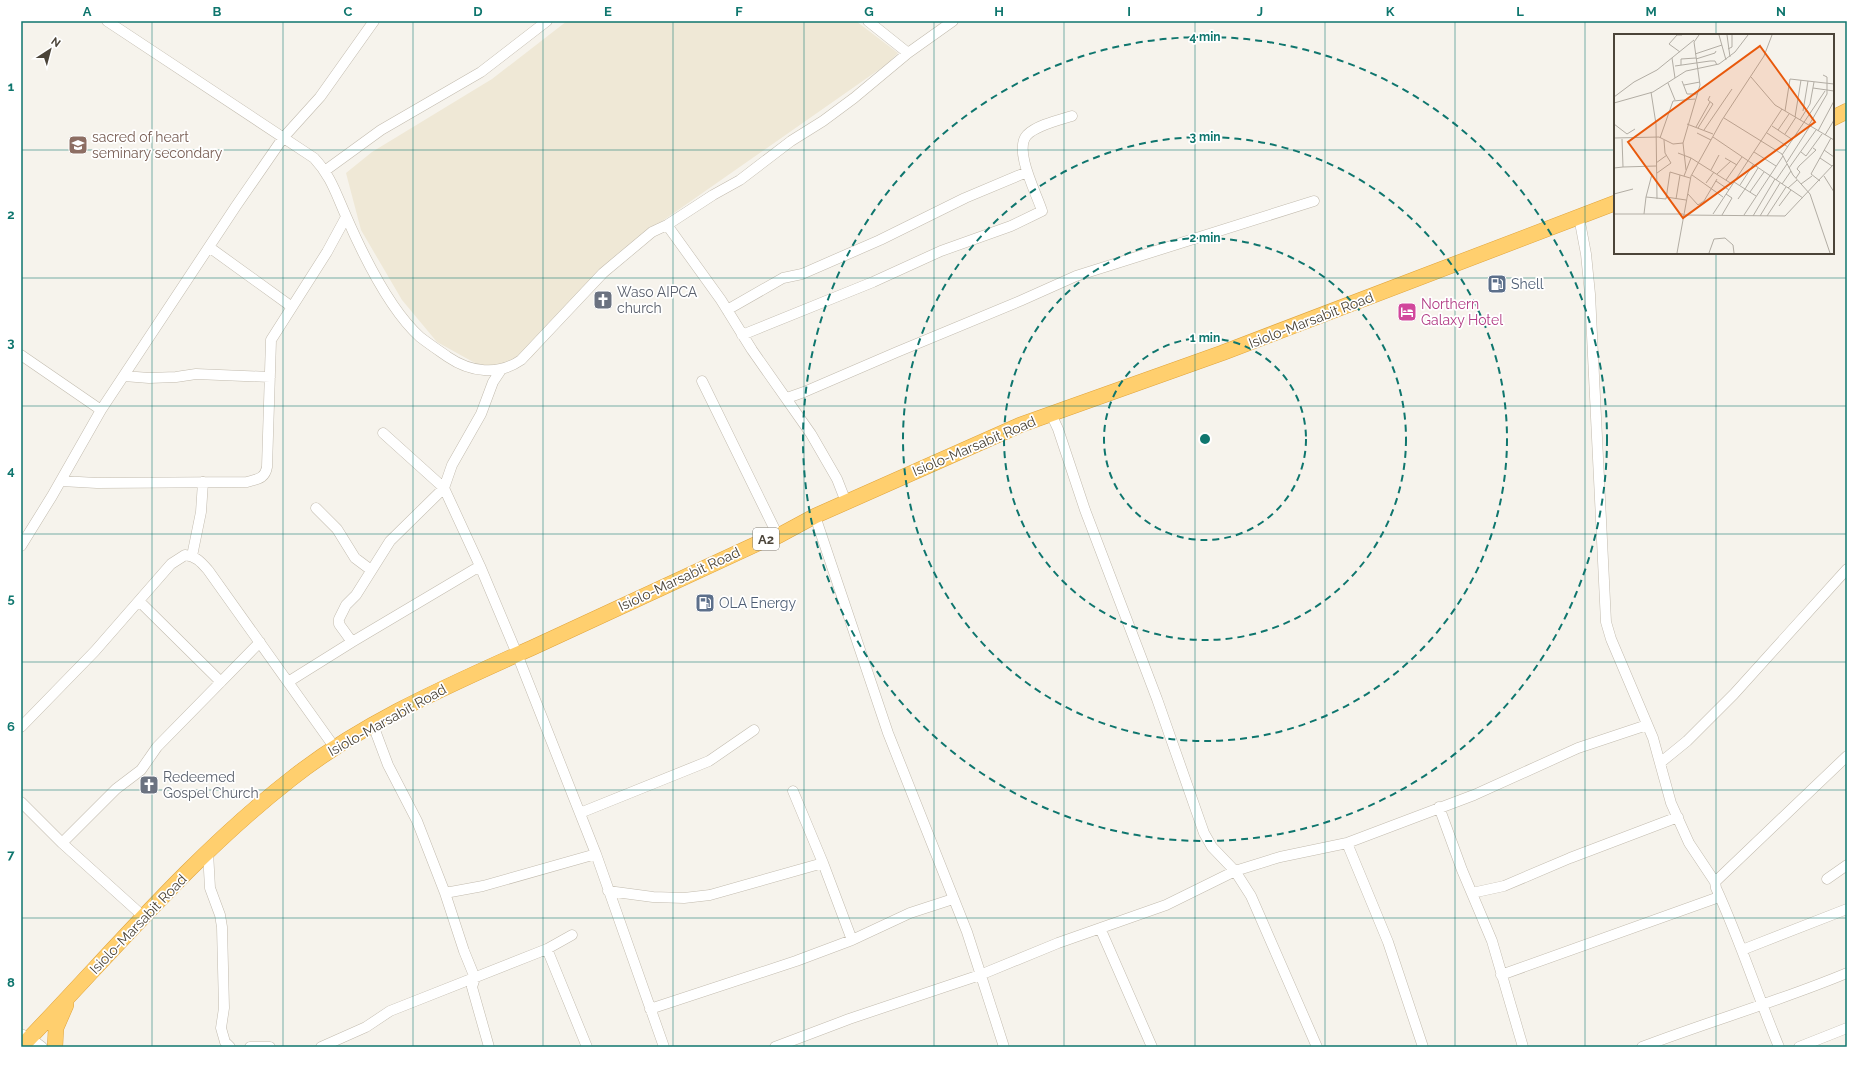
<svg xmlns="http://www.w3.org/2000/svg" width="1868" height="1068" viewBox="0 0 1868 1068" font-family="Raleway,sans-serif">
<rect width="100%" height="100%" fill="#f6f3ec"/>
<path fill="#efe8d6" d="M567,21H856L898,53L887,64L631,243L532,357L504,373L475,363L437,342L402,300L361,230L346,173L372,152L492,79Z"/>
<g fill="none" stroke-linecap="round" stroke-linejoin="round">
<defs>
<path id="minor" d="M107,21L314,158C331,176 336,194 346,216C363,255 389,309 420,337C429,344 438,350 448,357C470,372 498,376 521,360L603,273L652,232L667,225L713,195L740,180L791,141L823,121L854,98L908,53L953,21
M868,21L908,53
M326,170L381,130L481,72L547,21
M1579,217L1586,254L1590,294L1606,622L1611,639L1653,738L1671,803L1689,843L1715,882L1716,888C1740,940 1757,994 1779,1047
M667,225L721,300L752,350L811,434L837,479L846,502
M209,247L292,307
M727,310L783,278L802,274L880,240L965,198L1027,172
M742,335L873,282L941,251L1011,226L1042,211C1037,194 1013,150 1027,135C1037,125 1059,120 1072,116
M21,355L101,410
M124,376L149,378L176,377L196,374L270,377
M702,381L778,536
M787,398L804,392L897,352L1020,301L1076,276L1314,201
M1051,414L1058,429L1085,510L1157,699L1204,833L1212,847L1235,871L1251,896L1317,1047
M383,433L444,488L480,566L517,654L596,854L664,1047
M61,481L97,483L247,482C257,479 265,479 267,467L271,340L327,252L346,217
M316,508L337,529L355,558L371,570
M815,516L888,733L967,932L1004,1047
M21,546L52,496L101,410L236,206L283,138L320,97L374,21
M192,556L201,512L203,482
M139,601L221,682
M352,642L339,624V619L346,605L356,595L390,541L444,488L452,465L481,414L493,382L501,370
M288,682L352,642L480,566
M373,725L388,765L417,821L445,893L464,951L475,978L472,987L489,1047
M21,727L95,651L171,564L185,555C196,556 201,562 208,570L335,748
M1660,763L1687,741L1734,694L1847,569
M793,791L823,863L852,940
M21,802L62,843L144,917
M1439,807L1462,870L1492,941L1523,1047
M580,813L709,761L754,730
M62,843L116,789L141,770L157,747L260,642
M1347,843L1388,942L1423,1047
M208,852L210,888L220,915L222,927L224,1008L221,1028L225,1042L230,1047
M1827,879L1847,865
M1715,882L1847,756
M608,891L653,897L684,898L710,895L823,863
M445,893L483,886L596,854
M1472,893L1504,886L1570,858L1678,817
M1100,928L1152,1047
M547,949L587,1047
M1742,950L1847,909
M1501,975L1719,897
M650,1009L796,961L852,940L910,913L953,899
M21,1034L30,1038L42,1047
M250,1047H270
M321,1047L366,1027L390,1011L547,949L572,935
M775,1047L849,1019L980,975L1058,943L1166,905L1235,871L1280,857L1347,843L1474,795L1578,748L1647,725
M1642,1047C1710,1021 1780,1001 1847,973
M1799,1047L1847,1028"/>
<path id="highway" d="M1833,118L1847,111
M21,1047C109,956 191,857 291,779C364,721 452,684 536,646C613,611 688,575 765,540L778,536L815,516L1020,425L1222,353L1615,203
M55,1047L56,1028L66,1005"/>
</defs>
<use href="#minor" stroke="#c2bbae" stroke-width="11"/>
<use href="#highway" stroke="#e0a43c" stroke-width="16"/>
<use href="#minor" stroke="#fff" stroke-width="10"/>
<use href="#highway" stroke="#ffcf6e" stroke-width="15"/>
</g>
<path fill="none" stroke="#0f766e" stroke-width="1" stroke-opacity="0.55" d="M152,21V1047M283,21V1047M413,21V1047M543,21V1047M673,21V1047M804,21V1047M934,21V1047M1064,21V1047M1195,21V1047M1325,21V1047M1455,21V1047M1585,21V1047M1716,21V35M21,150H1615M1833,150H1847M1716,253V1047M21,278H1847M21,406H1847M21,534H1847M21,662H1847M21,790H1847M21,918H1847"/>
<g fill="none" stroke="#0f766e" stroke-width="2" stroke-dasharray="7 5">
<circle cx="1205" cy="439" r="101"/>
<circle cx="1205" cy="439" r="201"/>
<circle cx="1205" cy="439" r="302"/>
<circle cx="1205" cy="439" r="402"/>
</g>
<defs>
<symbol id="school-square" viewBox="-11 -11 22 22"><rect x="-9" y="-9" width="18" height="18" rx="4" fill="#8d6e63" stroke="#fff"/><path d="M0-5L7-2L0 1L-7-2ZM-4 1L0 2.5L4 1V4Q0 6-4 4Z" fill="#fff"/></symbol>
<symbol id="fuel-square" viewBox="-11 -11 22 22"><rect x="-9" y="-9" width="18" height="18" rx="4" fill="#5c6f8a" stroke="#fff"/><path d="M-5.5-6h7V0h2V4h1.3V-2.5L3-4.5l.8-.8L6-3V5H2.5V1h-1V6h-7ZM-4.2-4.7v3.2H.2V-4.7Z" fill="#fff"/></symbol>
<symbol id="church-square" viewBox="-11 -11 22 22"><rect x="-9" y="-9" width="18" height="18" rx="4" fill="#6b7280" stroke="#fff"/><path d="M-1.2-6h2.4v3.5h3.3v2.4h-3.3V6h-2.4V-.1h-3.3v-2.4h3.3Z" fill="#fff"/></symbol>
<symbol id="hotel-square" viewBox="-11 -11 22 22"><rect x="-9" y="-9" width="18" height="18" rx="4" fill="#d1479c" stroke="#fff"/><path d="M-6-4.5h1.5V1H6V5H4.5V3h-9V5H-6ZM-4 0a1.8 1.8 0 1 1 3.6 0ZM.5 0V-2.5h3Q6-2.5 6 0Z" fill="#fff"/></symbol>
</defs>
<g fill-rule="evenodd">
<use href="#school-square" x="67" y="134" width="22" height="22"/>
<use href="#fuel-square" x="1486" y="273" width="22" height="22"/>
<use href="#church-square" x="592" y="289" width="22" height="22"/>
<use href="#hotel-square" x="1396" y="301" width="22" height="22"/>
<use href="#fuel-square" x="694" y="592" width="22" height="22"/>
<use href="#church-square" x="138" y="774" width="22" height="22"/>
</g>
<g text-anchor="middle" stroke-width="3.5" stroke-linejoin="round" paint-order="stroke">
<rect fill="#fff" stroke="#817c74" stroke-width="1" x="753" y="528" width="26" height="22" rx="3"/>
<g font-size="13" font-weight="bold" fill="#4b4439">
<text x="766" y="544">A2</text>
</g>
<g font-size="14" fill="#785e54" stroke="#fff" text-anchor="start">
<text x="92" y="142">sacred of heart<tspan x="92" dy="16">seminary secondary</tspan></text>
</g>
<g font-size="14" fill="#4e5e75" stroke="#fff" text-anchor="start">
<text x="1511" y="289">Shell</text>
<text x="719" y="608">OLA Energy</text>
</g>
<g font-size="14" fill="#5b616d" stroke="#fff" text-anchor="start">
<text x="617" y="297">Waso AIPCA<tspan x="617" dy="16">church</tspan></text>
<text x="163" y="782">Redeemed<tspan x="163" dy="16">Gospel Church</tspan></text>
</g>
<g font-size="14" fill="#b23c85" stroke="#fff" text-anchor="start">
<text x="1421" y="309">Northern<tspan x="1421" dy="16">Galaxy Hotel</tspan></text>
</g>
<g font-size="14" fill="#4b4439" stroke="#fff">
<text transform="translate(1311 320) rotate(-21)" y="5">Isiolo-Marsabit Road</text>
<text transform="translate(974 446) rotate(-23)" y="5">Isiolo-Marsabit Road</text>
<text transform="translate(679 579) rotate(-25)" y="5">Isiolo-Marsabit Road</text>
<text transform="translate(387 720) rotate(-29)" y="5">Isiolo-Marsabit Road</text>
<text transform="translate(138 924) rotate(-46)" y="5">Isiolo-Marsabit Road</text>
</g>
</g>
<g transform="translate(1614 34)">
<rect width="220" height="220" fill="#f6f3ec"/>
<path fill="none" stroke="#b2ada4" stroke-width="1" d="M105,1L112,26M113,1L116,23M114,15L118,13V1M66,18L55,10L63,1H68M81,20L108,11M58,24L61,44M82,25L101,19L102,17M67,31V25L82,24M61,32L96,27H101L103,31M137,43L161,71L220,106M68,47L73,60H83M54,49L61,66M70,51L86,48M199,54L220,57M37,58L42,90L43,165M0,63L20,48L43,36L80,6M0,69L39,58L72,37L105,30L121,18L134,1M171,77L176,45L220,50M189,77L194,47M181,83L187,46M110,84L168,120L179,141L196,160L216,219M186,86L196,70L200,48M0,90L13,100L21,95M73,90L99,100M195,91L213,60V43L209,41M158,92L179,106M82,93L96,68M84,94L99,70L94,66L96,62M90,96L118,55M164,96L175,80M204,97L220,67M83,99L97,106M153,99L174,113M171,100L182,83M211,101L220,86M99,103L189,164M0,104L45,103L59,110L69,109L86,51L80,8L85,1M46,104L59,67L81,65M69,109L72,136M210,116L220,123M140,118L162,132M187,118L192,122L208,100M64,119L77,124L118,150M168,121L211,57M111,124L123,131M206,124L218,132M173,128L196,92M42,129L53,121M9,133L42,132M0,134L9,133L8,105M175,134L202,96M97,136L105,121M43,139L57,129L51,119L50,106M103,140L117,127M78,141L109,163M70,142L77,124M210,142L220,158M182,144L186,138L183,135L185,132L202,116L199,114M112,146L128,123M162,146L173,130M102,147L115,156M206,147L197,140L217,104M120,148L142,162M92,149L100,138M168,150L177,137M187,150L198,142M126,151L139,131M174,154L183,146M131,155L144,134M136,158L150,138M0,160L19,155M74,160L84,171L90,167L103,145M32,163L38,140M52,163L72,166M62,165L66,141M124,165L131,155M165,172L177,156M0,180H69M30,180L32,163L52,165L56,138L76,144M99,180L168,75M69,181L171,182L220,130M108,181L118,164L112,160M130,181L169,122M139,182L161,145M146,182L166,149M153,182L172,153M63,219L77,142L108,86L150,22L158,1M95,219L100,205L111,204L119,211L120,219"/>
<path fill="#e8590c" fill-opacity="0.15" stroke="#e8590c" stroke-width="2" d="M146,12L201,88L69,184L14,108Z"/>
<rect width="220" height="220" fill="none" stroke="#4b4439" stroke-width="2"/>
</g>
<circle cx="1205" cy="439" r="6" fill="#0f766e" stroke="#fff" stroke-width="2"/>
<g font-size="12" text-anchor="middle" font-weight="bold" fill="#0f766e" stroke="#fff" stroke-width="3.5" stroke-linejoin="round" paint-order="stroke">
<text x="1205" y="41">4 min</text>
<text x="1205" y="141">3 min</text>
<text x="1205" y="242">2 min</text>
<text x="1205" y="342">1 min</text>
</g>
<rect width="1868" height="1068" fill="none" stroke="#ffffff" stroke-width="44"/>
<g transform="translate(50 50) rotate(36)" stroke="#ffffff" stroke-width="3" paint-order="stroke">
<path d="M0-3L7 15L0 10L-7 15Z" fill="#4b4439"/>
<text y="-6" font-size="11" font-weight="bold" text-anchor="middle" fill="#4b4439">N</text>
</g>
<rect x="22" y="22" width="1824" height="1024" fill="none" stroke="#0f766e" stroke-width="1.5"/>
<g font-size="13" text-anchor="middle" font-weight="bold" fill="#0f766e">
<text x="87" y="16">A</text>
<text x="217" y="16">B</text>
<text x="348" y="16">C</text>
<text x="478" y="16">D</text>
<text x="608" y="16">E</text>
<text x="739" y="16">F</text>
<text x="869" y="16">G</text>
<text x="999" y="16">H</text>
<text x="1129" y="16">I</text>
<text x="1260" y="16">J</text>
<text x="1390" y="16">K</text>
<text x="1520" y="16">L</text>
<text x="1651" y="16">M</text>
<text x="1781" y="16">N</text>
<text x="11" y="91">1</text>
<text x="11" y="219">2</text>
<text x="11" y="347">3</text>
<text x="11" y="475">4</text>
<text x="11" y="603">5</text>
<text x="11" y="731">6</text>
<text x="11" y="859">7</text>
<text x="11" y="987">8</text>
</g>
</svg>
